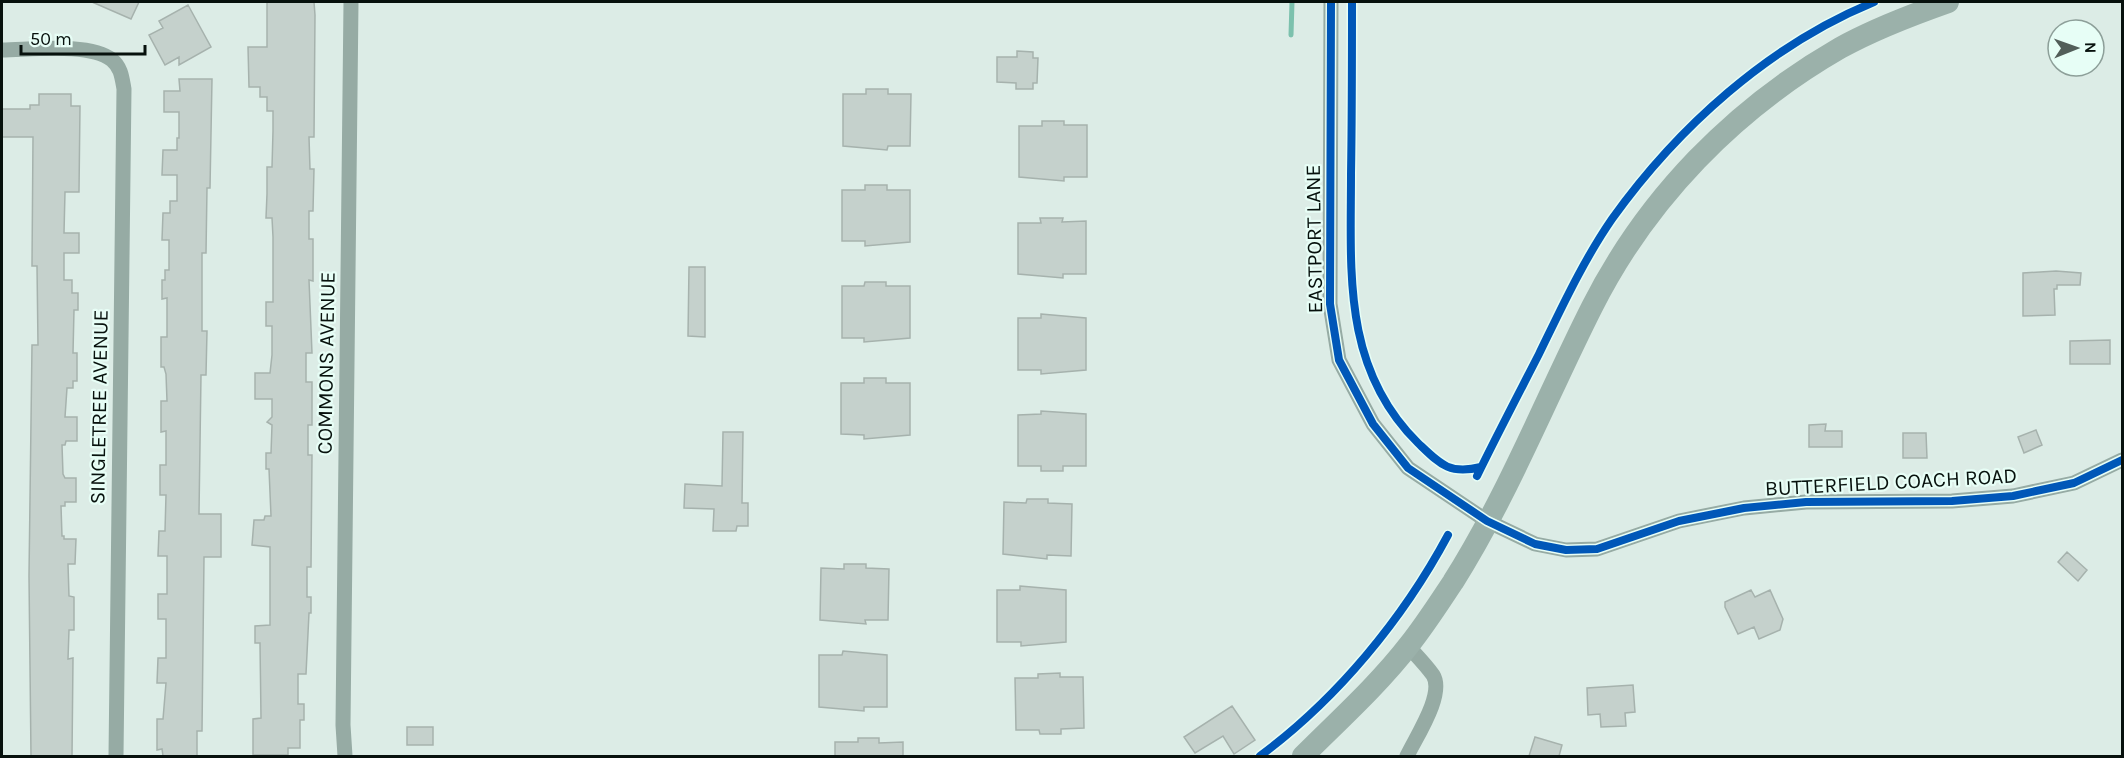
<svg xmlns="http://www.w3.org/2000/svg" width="2124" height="758" viewBox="0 0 2124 758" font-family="Karla,sans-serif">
<rect width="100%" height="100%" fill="#dcece6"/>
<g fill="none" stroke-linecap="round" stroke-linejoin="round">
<path stroke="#7cc1ad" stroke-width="5" d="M1291,35L1292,2"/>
</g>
<path fill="#c5d1cc" stroke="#a6b2ad" stroke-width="1.5" d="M92,2H139L131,19Z
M267,2H314L315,15L314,137H309L310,169H314L313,211H309V239H313V281L309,280L312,353H306V382H312V425H308V455H312L311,567H307V597H311V613H309L306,674H298V704H304V720H300V748H288V755H253V719L261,718L260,643H255V626L270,625V547L252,545L254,520H264L265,516H271L269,469H266V453H271L272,425L267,422L272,417V399H255V373H270L272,355V326H266V302H273V237L272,218H266L267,194V167H272L273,131V111H267V97H260V87H249L248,47H267Z
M188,5L211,47L179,65V57L165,65L149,35L163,28L159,21Z
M1017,51L1033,52V58H1038L1037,83H1033V89H1016V83L997,82V57H1017Z
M179,79H212L210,188H207L206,253H202V331H207L206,375H201L199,514H221V557H204L202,731H197V756H163L162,749L157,750V719H163L166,683H157L158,658H166V619H158V594H167V556H158L159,531H165L166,495H160V465H166V431L161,432V401H167L166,374L164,367H161V337H167V298L162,299V280H165V270H169V240H162L163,213H170V201H177V175H162L163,150H177V138H179V112H164V91H180Z
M866,89H888V94H911L910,146H888L887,150L843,146V94H866Z
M39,94H71V106H80L79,192H65L64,233H79V253H64V280H72V293H78V310H74L73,353H77V381H73V388H67L65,417H77V441H66L65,445H62L63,474L65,478H76V502H65V506H61L62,536H64V539H76L75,564H68L69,596L74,597V630H69L68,659L73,658L72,756H31L29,576L32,345H38L37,266H32L33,137H2V109H30V105H39Z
M1042,121H1064V125H1087V177H1064V181L1019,177V126H1042Z
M865,185H887V190H910V242L865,246V241H842V190H865Z
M1040,218H1063L1062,222L1086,221V274H1063V278L1018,274V223H1041Z
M689,267H705V337L688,336Z
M2056,271L2081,273L2080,285H2057V289H2054L2055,315L2023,316V273Z
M865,282H886V286H910V338L864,342V338H842V286H864Z
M1041,314L1086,318V370L1041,374V370H1018V318H1041Z
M2110,340V364H2070V341Z
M864,378H886V383H910V435L864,439V435L841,434V383H864Z
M1041,411L1086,414V466H1063V471H1041V466H1018V415L1041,414Z
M1826,424L1825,431H1842V447H1809V425Z
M2036,430L2042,445L2024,453L2018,437Z
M723,432H743L742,503H748V526H737L736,531H713L714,509L684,508L685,484L722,486Z
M1903,433H1926L1927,458H1903Z
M1027,499H1048V503L1072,504L1071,556L1047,555V559L1003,554L1004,502L1026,503Z
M2067,552L2087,570L2078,581L2058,562Z
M844,564H866V568L889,569L888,620H865L866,624L820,620L821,568L844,569Z
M1020,586L1066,590V642L1021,646V642H997V590H1020Z
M1751,590L1755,597L1770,590L1783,619L1780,630L1759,639L1754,627L1738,634L1725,607V602Z
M843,651L887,655V707H864V711L819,707V655H842Z
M1060,673V677H1083L1084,728L1061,729V734H1040L1039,730H1016L1015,678H1038V674Z
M1633,685L1635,712L1625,713L1626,726L1601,727L1600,714L1588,715L1587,688Z
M1232,706L1255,740L1234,754L1223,736L1195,753L1184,737Z
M407,727H433V745H407Z
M1535,737L1562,745L1559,756H1529Z
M858,738H879V743L903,742V756H835V742H858Z"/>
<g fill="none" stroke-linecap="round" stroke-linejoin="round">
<path stroke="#96aba4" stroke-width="15" d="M1331,2L1330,304L1339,360L1373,424L1408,468L1487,521L1535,544L1566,550L1597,549L1679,521L1744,508L1806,502L1952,501L2013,496L2074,483L2122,460
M2,50C29,50 90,42 112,60C121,67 122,78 124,89L116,756
M345,756L343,725L351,2
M1407,756C1416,737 1445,694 1433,675C1426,665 1416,655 1408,646"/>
<path stroke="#9bb1aa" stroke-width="22" d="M1303,756C1338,721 1379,684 1409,645C1425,625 1439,603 1453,582C1508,495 1546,398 1592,307C1647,198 1734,109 1840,48C1874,29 1911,15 1948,2"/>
<defs>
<path id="cycleway" d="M1331,2L1330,304L1339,360L1373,424L1408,468L1487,521L1535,544L1566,550L1597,549L1679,521L1744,508L1806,502L1952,501L2013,496L2074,483L2122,460
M1352,2C1352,59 1352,117 1351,174C1351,272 1342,368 1418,443C1440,464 1449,475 1481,467
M1477,476C1497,435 1518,395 1539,354C1561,309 1583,261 1612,219C1678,127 1769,45 1874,2
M1260,756C1337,699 1403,619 1448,535"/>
</defs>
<use href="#cycleway" stroke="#e7fef6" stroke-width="11"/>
<use href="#cycleway" stroke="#0057b8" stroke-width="8"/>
</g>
<g text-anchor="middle" stroke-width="4.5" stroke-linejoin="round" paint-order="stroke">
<g font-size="21" fill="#07110d" stroke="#e7fef6">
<text transform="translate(1314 239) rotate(-91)" y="7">EASTPORT LANE</text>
<text transform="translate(326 363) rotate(-89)" y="7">COMMONS AVENUE</text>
<text transform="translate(99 407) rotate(-89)" y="7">SINGLETREE AVENUE</text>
<text transform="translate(1891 482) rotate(-3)" y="7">BUTTERFIELD COACH ROAD</text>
</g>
</g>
<rect width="2124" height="758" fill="none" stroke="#07110d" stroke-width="6"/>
<g transform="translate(2076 48) rotate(89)"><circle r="28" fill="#e7fef6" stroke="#8d9f99" stroke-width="1.5"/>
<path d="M0-4.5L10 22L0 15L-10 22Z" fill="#525e59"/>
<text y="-9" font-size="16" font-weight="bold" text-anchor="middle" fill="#07110d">N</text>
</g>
<path d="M21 45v9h124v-9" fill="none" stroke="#07110d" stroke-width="3"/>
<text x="30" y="45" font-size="18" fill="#07110d" stroke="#e7fef6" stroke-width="4.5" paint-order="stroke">50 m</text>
</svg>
